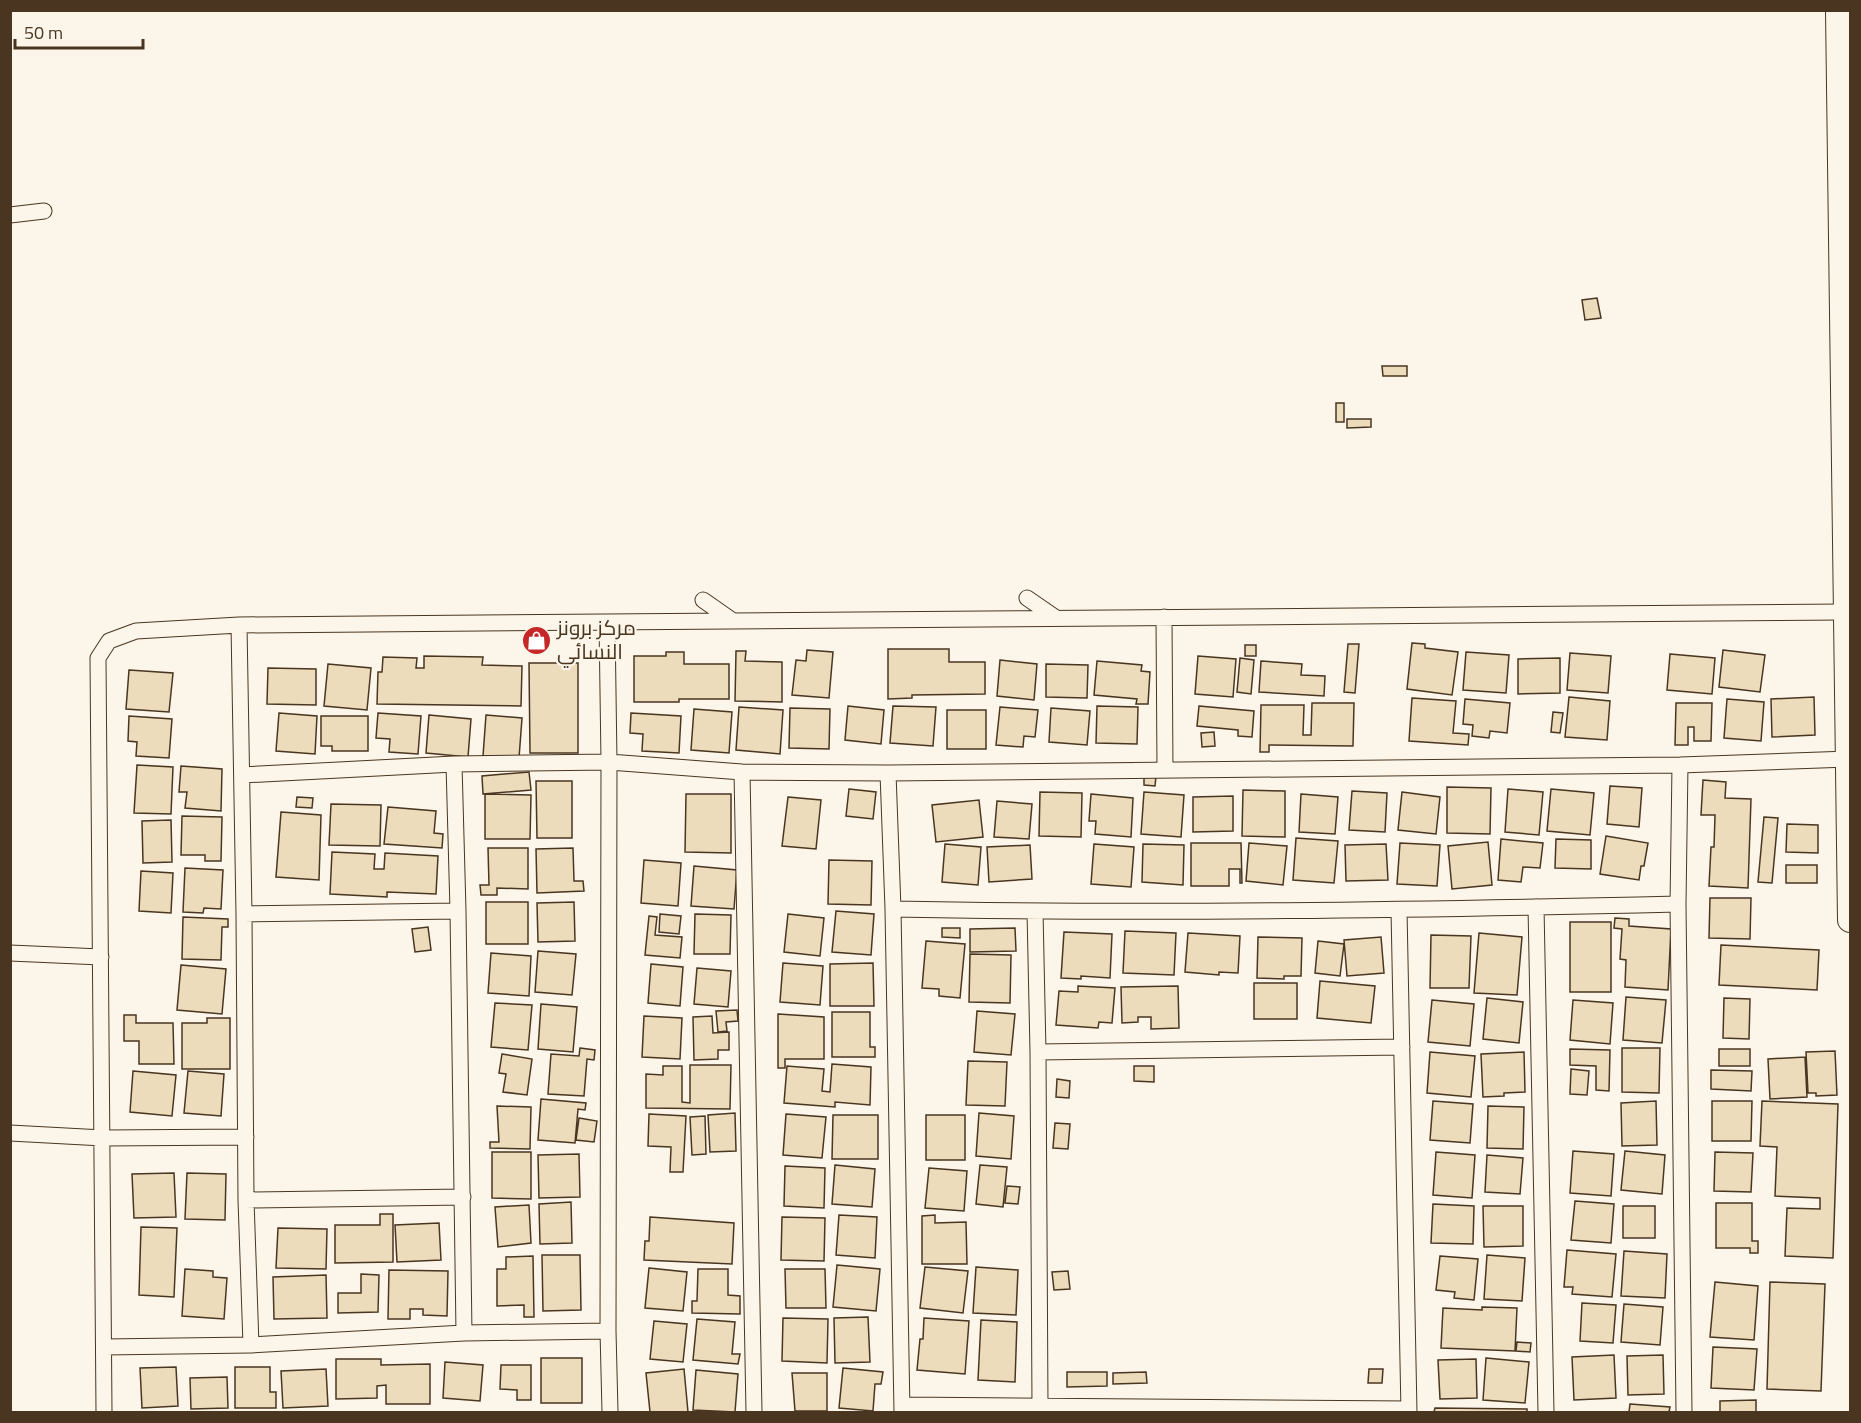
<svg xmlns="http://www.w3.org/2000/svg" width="1861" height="1423" viewBox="0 0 1861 1423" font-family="'Titillium Web',Cairo,sans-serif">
<rect width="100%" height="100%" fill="#fbf6e9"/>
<path fill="#ecdcbc" stroke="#4a3520" stroke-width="1.5" d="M1597,298L1601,318L1585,320L1582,300Z
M1382,366H1407V376H1383Z
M1336,403H1344V422H1336Z
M1347,419H1371V427L1347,428Z
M1412,643L1425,644V648L1458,652L1452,695L1407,689Z
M1348,644H1359L1355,693L1344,692Z
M1245,645H1256V656H1245Z
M888,649H949V662H985V694L912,695V698L888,699Z
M807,650L833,652L829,698L792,695L796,660L806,661Z
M1723,650L1765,655L1760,692L1719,687Z
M736,651H746L745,661L782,662V702L735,701Z
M666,652H684V664H729V699H679V702H634V656H666Z
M1466,652L1509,655L1506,693L1463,690Z
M1570,653L1611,656L1608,693L1567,690Z
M1670,654L1715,658L1712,694L1667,690Z
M424,656L483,657L482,665L522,666L521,706L377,704L378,672H382L383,657L417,658L416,668H424Z
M1198,656L1236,659L1233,697L1195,694Z
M1240,658L1254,660L1251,694L1237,692Z
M1560,658V693L1518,694V659Z
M1000,660L1037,664L1034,700L997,696Z
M1097,661L1142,665L1141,671L1150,672L1148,704H1136L1137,699L1094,695Z
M1261,661L1302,664L1301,675L1325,676L1324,696L1259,692Z
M529,663H578V753H530Z
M328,664L371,668L367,710L324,706Z
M1046,664L1088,665L1087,698L1046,697Z
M268,668L316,669V705L267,704Z
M129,670L173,673L169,712L126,709Z
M1569,697L1610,701L1607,740L1565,737Z
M1814,697L1815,735L1772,737L1771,699Z
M1412,698L1456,701L1453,733L1469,734L1468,745L1409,741Z
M1465,699L1510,703L1507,733L1490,731L1489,738L1472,736L1473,725L1463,724Z
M1727,699L1764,702L1761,741L1724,738Z
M1312,703H1354L1353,746L1269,745V752H1260L1261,705H1304L1303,735H1311Z
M1676,703H1712L1711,741H1694V727H1688V745H1675Z
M848,706L884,710L881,744L845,740Z
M893,706L936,707L933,746L890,743Z
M1097,706L1138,707L1137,744L1096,743Z
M1199,706L1254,711L1252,737L1238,736V730L1197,726Z
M739,707L783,710L780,754L736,750Z
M1000,707L1038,710L1035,737L1024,736L1023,747L996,745Z
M790,708L830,709L829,749L789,748Z
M1051,708L1090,711L1087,745L1049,742Z
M694,709L732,712L729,753L691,750Z
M947,710H986V749H947Z
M1553,712L1563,713L1560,733L1551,732Z
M279,713L317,716L315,754L276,751Z
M378,713L421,716L418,754L389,752L390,739L376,738Z
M631,713L681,716L679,753L642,751L643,734L630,733Z
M429,715L471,719L468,757L426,753Z
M486,715L522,718L519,758L483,756Z
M129,716L172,719L169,758L136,756L137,742L128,741Z
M321,716H368V751H332V746H321Z
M1214,732L1215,746L1202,747L1201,733Z
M137,765L173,767L171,814L134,813Z
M181,766L222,769L221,811L185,808L187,792H179Z
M529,772L531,790L483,794L482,776Z
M1144,776H1156L1155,786L1144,785Z
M1703,780L1726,782L1725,798L1751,799L1748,888L1709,886L1711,847H1714L1715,815H1701Z
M536,781H572V838H537Z
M1610,786L1642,788L1639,827L1607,824Z
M1447,787L1491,788L1490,834L1447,833Z
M849,789L876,792L873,819L846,816Z
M1508,789L1543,792L1539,835L1505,832Z
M1551,789L1594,793L1590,835L1547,831Z
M1243,790L1285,791V837L1242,836Z
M1352,791L1387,793L1385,832L1349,830Z
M1040,792L1082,793L1081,837L1039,836Z
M1144,792L1184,795L1181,837L1141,834Z
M1402,792L1440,797L1436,834L1398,830Z
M485,794L531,795L530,839H485Z
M686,794H731V853L685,852Z
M1091,794L1133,798L1131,837L1095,834L1096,821H1089Z
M1301,794L1338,797L1335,834L1299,832Z
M1233,796V831L1193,832V797Z
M297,797L313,798L312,808L296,807Z
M788,797L821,800L816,849L782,846Z
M979,800L983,837L936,842L932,805Z
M997,801L1032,804L1029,839L994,837Z
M331,804L381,805L380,846L329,845Z
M388,807L436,811L434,833L443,834L442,848L384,844Z
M281,812L321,815L319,880L276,877Z
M182,816L222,817L221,861H205V855H181Z
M1764,817L1778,818L1772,883L1758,882Z
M171,820L172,862L143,863L142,821Z
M1787,824L1818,825V853L1786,852Z
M1606,836L1648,843L1644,866H1641L1639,880L1600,874Z
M1296,838L1338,841L1334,883L1293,880Z
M1501,839L1543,843L1540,868L1523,867L1521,882L1498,880Z
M1556,839L1591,840V869L1555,868Z
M1488,842L1492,885L1452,889L1448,846Z
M1191,843H1241L1242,883H1240V869H1229V886H1191Z
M1249,843L1287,846L1283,885L1246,881Z
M1400,843L1440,845L1437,886L1397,884Z
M945,844L981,847L978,885L942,882Z
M1094,844L1134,847L1131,887L1091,884Z
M1143,844L1184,845L1183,885L1142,882Z
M1386,844L1388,880L1346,881L1345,845Z
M1030,845L1032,879L989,882L987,847Z
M488,848H528V889L497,888V895H481L480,885H489Z
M573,848L574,881H583L584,891L537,893L536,849Z
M332,852L375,854L374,869H384L385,853L438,856L436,894L387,892V897L330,894Z
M644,860L681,863L678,906L641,903Z
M829,860L872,861L871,905L828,904Z
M1786,865H1817V883H1786Z
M694,866L737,870L734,909L691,906Z
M185,868L223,870L221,909L204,908L203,913L183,912Z
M141,871L173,873L171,913L139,911Z
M1710,898H1751L1750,939L1709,938Z
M486,902H528V944H486Z
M574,902L575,941L538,942L537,903Z
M836,911L874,914L871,955L832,952Z
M660,914L681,916L679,934L659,932Z
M695,914L731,915L730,954H694Z
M788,914L824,918L820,956L784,952Z
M649,916L657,917L655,935L682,937L680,958L645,955Z
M183,917L228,919V927H222L221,960L182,959Z
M1615,918L1629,919V926L1671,929L1668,990L1625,987L1626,960L1620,959L1622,929L1614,928Z
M1570,922H1611V992H1570Z
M428,927L431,950L415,952L412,929Z
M942,928H960V938L942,937Z
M1015,928L1016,951L970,952V929Z
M1125,931L1176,933L1174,975L1123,973Z
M1064,932L1112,934L1110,978L1081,976V979L1061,978Z
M1188,933L1240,936L1238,973L1219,972V975L1185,972Z
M1479,933L1522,937L1517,995L1474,993Z
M1431,935L1471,936L1469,988H1430Z
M1258,937L1302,938L1301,976H1284V979L1257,978Z
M1381,937L1384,973L1347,976L1344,940Z
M926,941L965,944L960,998L939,996V989L922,988Z
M1318,941L1344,944L1340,976L1315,973Z
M1721,945L1819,950L1817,990L1719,985Z
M538,951L576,954L572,995L535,992Z
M491,953L531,956L529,996L488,993Z
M970,954L1011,955L1010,1003L969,1002Z
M783,963L823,966L820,1005L780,1002Z
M873,963L874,1006H830V964Z
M651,964L683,967L680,1006L648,1003Z
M181,965L226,969L222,1014L177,1010Z
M697,968L731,971L728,1007L694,1004Z
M1320,981L1375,986L1371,1023L1317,1018Z
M1254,983H1297V1019H1254Z
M1078,986L1115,988L1112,1023L1099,1022L1098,1028L1056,1025L1059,991L1078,992Z
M1178,986L1179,1028L1151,1029V1017H1138V1022L1122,1023L1121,987Z
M1626,997L1666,1000L1662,1043L1623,1040Z
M1487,998L1523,1002L1519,1043L1483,1039Z
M1724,998L1750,999L1749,1039L1723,1038Z
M1432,1000L1474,1004L1470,1046L1428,1042Z
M1573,1000L1613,1003L1610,1044L1570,1040Z
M495,1003L532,1005L528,1050L491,1047Z
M541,1004L577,1007L573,1052L538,1049Z
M737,1010L738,1021L726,1022L727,1031L718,1032L716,1011Z
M977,1011L1015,1014L1011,1055L974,1052Z
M832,1012H870V1047H875V1057H832Z
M778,1014L824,1017V1059H785V1068H778Z
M124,1015H136V1023H173L174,1064H139V1041H124Z
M644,1016L682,1018L680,1059L642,1057Z
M712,1016L713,1033L729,1032V1050H718V1059L694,1060L693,1017Z
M207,1018H230V1069H182V1023H207Z
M580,1048L595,1050L594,1060L587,1059L584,1096L548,1094L551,1054L579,1056Z
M1622,1048H1660L1659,1093L1622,1092Z
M1570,1049L1610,1050L1609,1091L1596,1090V1066L1570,1065Z
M1719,1049H1750V1066H1719Z
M1835,1051L1837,1095L1816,1096V1093H1808L1806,1052Z
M1430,1052L1475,1056L1471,1097L1427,1093Z
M1524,1052L1525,1092L1504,1093V1096L1483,1097L1481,1054Z
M502,1054L532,1059L527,1095L503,1092L506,1074L499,1073Z
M1805,1057L1807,1097L1770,1099L1768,1059Z
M968,1061L1007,1062L1005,1106L966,1105Z
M832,1064L871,1067L870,1105L835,1102V1107L784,1103L787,1066L824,1069L822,1091L830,1092Z
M690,1065H731L730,1109L646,1108V1074L663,1075V1066H682V1102L690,1103Z
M1134,1066H1154V1082L1134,1081Z
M1571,1069L1589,1071L1587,1095L1570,1094Z
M1711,1070L1752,1071L1751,1091L1711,1089Z
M133,1071L176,1075L172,1116L130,1112Z
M188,1071L224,1074L221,1116L184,1113Z
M1057,1079L1070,1081L1069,1098L1056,1097Z
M541,1099L586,1103L585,1110L578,1109L575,1143L538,1140Z
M1433,1101L1473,1104L1470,1143L1430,1140Z
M1656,1101L1657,1145L1622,1146L1621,1103Z
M1712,1101H1752L1751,1141H1712Z
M1762,1101L1838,1104L1833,1258L1785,1256L1787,1208L1820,1209V1198L1775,1196L1777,1147L1760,1146Z
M497,1106L531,1107L530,1149L490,1148V1142H499Z
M1488,1106L1524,1107L1523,1149L1487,1148Z
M735,1113L736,1151L710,1152L708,1115Z
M979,1113L1014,1116L1011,1159L976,1156Z
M649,1114L686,1116L683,1172H670L671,1147L648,1146Z
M786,1114L826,1117L822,1158L783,1155Z
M833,1115H878V1159H832Z
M926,1115H965V1160H926Z
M705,1116L706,1154L692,1155L690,1117Z
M579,1118L597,1121L594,1142L576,1140Z
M1055,1123L1070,1124L1068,1149L1053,1148Z
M1573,1151L1614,1154L1611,1196L1570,1193Z
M1625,1151L1665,1155L1662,1194L1621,1190Z
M492,1152H531V1199L492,1198Z
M1436,1152L1475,1155L1472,1198L1433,1195Z
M1715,1152L1753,1153L1751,1192L1714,1191Z
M579,1154L580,1197L539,1198L538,1155Z
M1487,1155L1523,1158L1520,1194L1485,1192Z
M835,1165L875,1169L872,1207L832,1204Z
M980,1165L1007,1167L1003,1207L976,1204Z
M785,1166L825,1168L824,1208L784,1206Z
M929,1168L967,1171L964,1211L925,1208Z
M174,1173L176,1217L134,1218L132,1174Z
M187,1173L226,1174L225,1220L185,1219Z
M1007,1186L1020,1187L1018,1204L1005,1203Z
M1575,1201L1614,1204L1611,1243L1571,1240Z
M571,1202L572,1243L540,1244L539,1204Z
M1716,1203H1752V1241H1758V1253H1750V1248H1716Z
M1433,1204L1474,1206L1473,1244L1431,1243Z
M529,1205L531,1243L498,1247L495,1207Z
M1483,1206H1523V1246L1484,1247Z
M1623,1206H1655V1238H1623Z
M380,1214H393V1262L335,1263V1225H380Z
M839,1215L877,1217L875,1258L836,1255Z
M935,1215V1223L966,1222L967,1264H922V1216Z
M650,1217L734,1223L732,1264L644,1260L645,1241H649Z
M782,1217L825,1218L824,1261L781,1260Z
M439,1223L441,1260L397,1262L395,1225Z
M141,1227L177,1228L174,1297L139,1295Z
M278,1228L327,1229L326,1269L276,1268Z
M1567,1250L1616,1254L1612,1297L1572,1294L1573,1287H1564Z
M1624,1251L1667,1254L1665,1298L1621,1296Z
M542,1255H580L581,1310L543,1311Z
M1487,1255L1525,1258L1522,1301L1484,1299Z
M533,1256L534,1317H524V1305L497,1306V1269H506V1257Z
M1440,1256L1478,1259L1474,1300L1454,1298L1455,1292L1436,1290Z
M837,1265L880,1269L876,1311L833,1307Z
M925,1267L968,1271L963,1313L920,1308Z
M976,1267L1018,1270L1016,1315L973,1313Z
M649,1268L687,1272L683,1311L645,1308Z
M185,1269L213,1271V1277L227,1278L224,1319L182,1316Z
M698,1269H728V1295L740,1296V1314L692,1313V1301H697Z
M785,1269H825L826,1308H786Z
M389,1270L448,1271L447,1316L423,1315V1309H410V1319H388Z
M1068,1271L1070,1289L1054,1290L1052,1272Z
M361,1274L379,1275L378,1312L338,1313V1293H361Z
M326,1275L327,1318L274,1319L273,1277Z
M1715,1282L1758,1286L1754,1340L1710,1337Z
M1770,1282L1825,1284L1821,1391L1767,1389Z
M1582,1303L1616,1305L1613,1343L1580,1341Z
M1624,1304L1663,1307L1660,1345L1621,1342Z
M1482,1307L1517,1308L1515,1351L1441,1348L1443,1308L1482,1310Z
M868,1317L870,1362L835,1363L834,1318Z
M783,1318L828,1319L827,1363L782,1361Z
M924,1318L969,1321L965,1374L917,1370L920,1339H923Z
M697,1319L735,1322L732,1354H740L738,1364L693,1360Z
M981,1320L1017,1322L1015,1382L978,1380Z
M654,1321L687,1324L683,1362L650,1359Z
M1517,1342L1531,1343L1530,1352L1516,1351Z
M1713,1347L1757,1349L1754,1390L1711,1388Z
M1614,1355L1616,1398L1574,1400L1572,1357Z
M1663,1355L1664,1394L1628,1395L1627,1356Z
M541,1358H582V1403H541Z
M1486,1358L1529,1362L1525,1403L1483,1400Z
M336,1359H381V1365L430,1364V1404H386V1385L377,1386V1398L336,1399Z
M1476,1359L1477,1398L1440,1399L1438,1360Z
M445,1362L483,1365L480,1401L443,1398Z
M501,1365H531V1400H517V1390L500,1389Z
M176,1367L178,1406L142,1408L140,1368Z
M235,1367H270V1392H276V1408H235Z
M843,1368L883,1372L881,1384H875L873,1411L839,1408Z
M326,1369L328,1406L283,1408L281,1371Z
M684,1369L688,1412H650L646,1373Z
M1369,1369H1383L1382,1383H1368Z
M696,1370L738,1374L735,1412L693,1410Z
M1067,1372H1107V1386L1067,1387Z
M1146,1372L1147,1383L1113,1384V1373Z
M792,1373H827V1411H795Z
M227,1377L228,1408L191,1409L190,1378Z
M1756,1400V1412H1720V1401Z
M1630,1404L1670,1407L1669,1412H1629Z
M1435,1408L1527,1409V1412H1434Z"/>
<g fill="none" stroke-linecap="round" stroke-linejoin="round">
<defs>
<path id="street" d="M10,215L44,211
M1027,598L1056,618
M703,600L733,621
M1164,617L1165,770
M607,622L609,762L608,1331L610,1412
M239,625L244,914L246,1200L251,1345
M454,764L458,911L464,1333
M1680,765L1678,904L1684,1412
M742,772L754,1412
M888,773L893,909L902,1412
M242,775L454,764L609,762L742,772L888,773L1680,765L1849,759
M1536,907L1546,1412
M893,909C1155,914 1416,910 1678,904
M1399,910L1409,1412
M1035,911L1038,1052L1040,1406
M244,914L458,911
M10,953L101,957
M1038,1052L1402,1047
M10,1133L103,1138L246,1137
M246,1200L463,1197
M104,1347L251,1345L464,1333L608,1331
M902,1405L1409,1409
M104,1412L98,658L109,641L136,631L239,625L1845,612"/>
<path id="primary" d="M1838,10L1850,920"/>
</defs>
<use href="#street" stroke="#4a3520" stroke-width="17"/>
<use href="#primary" stroke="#4a3520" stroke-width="26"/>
<use href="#street" stroke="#fbf6e9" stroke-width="15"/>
<use href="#primary" stroke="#fbf6e9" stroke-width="24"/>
</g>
<defs>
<symbol id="shop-disc" viewBox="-11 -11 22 22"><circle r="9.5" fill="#c62828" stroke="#fbf6e9"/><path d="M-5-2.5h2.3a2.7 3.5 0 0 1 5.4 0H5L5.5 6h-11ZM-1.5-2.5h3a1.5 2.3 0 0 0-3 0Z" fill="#fff"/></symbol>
</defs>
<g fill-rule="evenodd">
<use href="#shop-disc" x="520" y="624" width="33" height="33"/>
</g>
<g text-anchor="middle" stroke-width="4.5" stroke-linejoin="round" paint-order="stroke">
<g font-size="21" fill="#4a3520" stroke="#fbf6e9" text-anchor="start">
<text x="557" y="635">مركز برونز<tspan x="557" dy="24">النسائي</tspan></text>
</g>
</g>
<rect width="1861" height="1423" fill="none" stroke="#4a3520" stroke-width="24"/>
<path d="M15 39v9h128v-9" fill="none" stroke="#4a3520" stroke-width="3"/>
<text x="24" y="39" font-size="18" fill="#4a3520" stroke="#fbf6e9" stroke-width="4.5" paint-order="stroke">50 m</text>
</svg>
